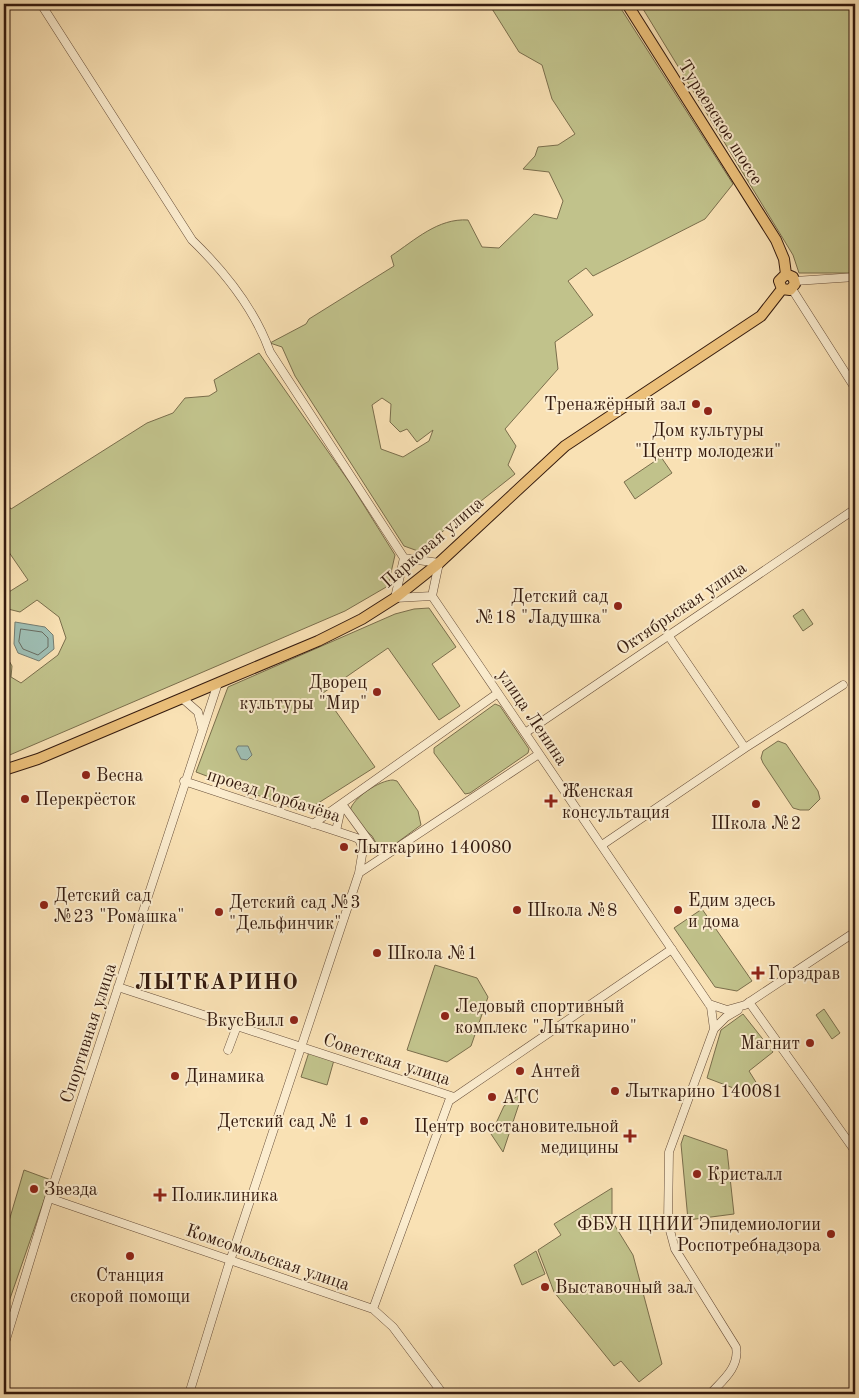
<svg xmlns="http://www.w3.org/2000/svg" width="859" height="1398" viewBox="0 0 859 1398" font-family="'Old Standard TT',serif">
<rect width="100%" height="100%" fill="#f9e1b4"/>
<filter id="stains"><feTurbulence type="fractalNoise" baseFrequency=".004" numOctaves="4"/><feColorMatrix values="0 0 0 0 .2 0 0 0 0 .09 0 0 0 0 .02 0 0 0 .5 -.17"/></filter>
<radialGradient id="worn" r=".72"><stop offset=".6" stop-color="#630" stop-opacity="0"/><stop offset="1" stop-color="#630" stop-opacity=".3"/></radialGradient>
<path fill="#c1c28b" stroke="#7a6e4c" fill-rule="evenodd" d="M489,4H618L733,184L705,219L593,276L586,268L568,281L593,315L555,342L558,369L505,429L516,446L508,465L515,474L418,551L404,546L295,376L282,347L270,343L306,324L309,319L394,266L391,256C415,240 438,218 468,220L482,247L499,248L534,214L557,219L563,201L549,172L523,169L535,156L538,147L558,145L575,134L552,99L542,65L519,52ZM382,398L391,404L390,422L400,432L407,429L417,442L433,430L429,441L403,457L381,449L372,405Z
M640,4H855V273H799L793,255Z
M259,353L350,483L395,555L388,586L345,611L5,757L4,652L12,666L11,677L21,683L58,655L66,638L59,617L37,600L20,612L4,608V595L28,580L4,545V500L11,509L147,423L173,413L185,398L209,396L217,391L214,380Z
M661,457L672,473L635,499L624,482Z
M429,608L456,647L432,664L460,706L439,720L388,648L323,693L375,767L312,807L297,810L196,772L228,687L395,614L414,609Z
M803,609L813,624L803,631L793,616Z
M495,704L500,706L529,749L528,753L470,793L465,794L434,753V748Z
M778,741L786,744L818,791L820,799L809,810H800L793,808L763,763L761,758L763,751Z
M393,780L397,781L418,811L421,825L387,850L379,848L372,836L353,819L350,811C352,798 380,780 393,780Z
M702,909L752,981L737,991L715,987L674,928Z
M435,965L477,978L488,997L471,1046L447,1062L407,1050Z
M824,1009L840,1033L832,1039L816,1015Z
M743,1014L773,1052L749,1071L759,1087L749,1094L707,1078L721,1030Z
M309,1052L334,1060L327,1085L301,1077Z
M523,1092L503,1152L491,1134L504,1106Z
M684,1135L727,1150L734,1214L688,1220L681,1144Z
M24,1170L51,1180L4,1316V1238Z
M612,1188V1221L633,1255L662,1364L639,1382L621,1361L614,1366L554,1292L538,1250L561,1235L554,1224Z
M536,1251L545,1274L522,1285L514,1265Z"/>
<path fill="#9ebdb2" stroke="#747c70" d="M15,622L45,627L53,635L54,649L39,661L18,653L14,644Z
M238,746H248L252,755L247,760L241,759L236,749Z"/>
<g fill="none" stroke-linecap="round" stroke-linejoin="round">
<path stroke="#696c60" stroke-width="1" d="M21,629L42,632L48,638V647L38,655L23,649L19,642Z"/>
<defs>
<path id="minor" d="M41,4L192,240C224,271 255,310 270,352L404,558L395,598L432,596
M795,281L855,277
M792,289L855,388
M404,558L439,563L432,596L711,1007L714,1029L669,1152L668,1223L675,1249L736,1347C740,1367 722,1381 710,1394
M668,635L745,748L843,685
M182,698L198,712L202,728
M525,733L855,509
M184,781L354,837L359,839L363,849L359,873L228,1267L189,1394
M342,804L374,848
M313,824L498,693
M336,831L342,804
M602,845L745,748
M359,873L539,754
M118,987L454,1097
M749,1002L855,1151
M709,1004L727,1010L745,1005L855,932
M714,1029L726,1017L738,1010
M228,1050L237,1026
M49,1198L373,1309L393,1327L443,1394
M373,1309L449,1101L672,949
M4,1346L49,1198L218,683"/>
<path id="major" d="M627,4L776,240L784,259L786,274
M782,289L790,290L795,284L793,277L786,274
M782,289L779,281L786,274
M4,770L38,759L218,683L318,641L362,619L395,598L439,563L565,446L761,316L782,289"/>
</defs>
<use href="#minor" stroke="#654c38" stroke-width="9"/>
<use href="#major" stroke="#341a0e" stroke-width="12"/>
<use href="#minor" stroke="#fbecce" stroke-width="8"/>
<use href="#major" stroke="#ecc07a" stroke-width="10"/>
</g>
<g fill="#8f2418" stroke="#fbecce" stroke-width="2">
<circle cx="696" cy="404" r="5"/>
<circle cx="708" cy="411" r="5"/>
<circle cx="618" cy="606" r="5"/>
<circle cx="377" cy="692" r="5"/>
<circle cx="86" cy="775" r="5"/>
<circle cx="25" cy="799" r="5"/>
<path d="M548.5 793.5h5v5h5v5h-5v5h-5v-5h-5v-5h5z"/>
<circle cx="756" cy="804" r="5"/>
<circle cx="344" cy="847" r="5"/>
<circle cx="44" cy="905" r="5"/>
<circle cx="517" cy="910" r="5"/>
<circle cx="678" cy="910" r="5"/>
<circle cx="219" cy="912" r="5"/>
<circle cx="377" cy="953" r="5"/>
<path d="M755.5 965.5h5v5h5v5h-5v5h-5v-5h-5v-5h5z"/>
<circle cx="445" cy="1016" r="5"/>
<circle cx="294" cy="1020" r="5"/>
<circle cx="810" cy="1043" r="5"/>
<circle cx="520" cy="1071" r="5"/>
<circle cx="175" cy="1076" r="5"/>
<circle cx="615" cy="1091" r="5"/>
<circle cx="492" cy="1097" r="5"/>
<circle cx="364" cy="1121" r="5"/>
<path d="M627.5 1128.5h5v5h5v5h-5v5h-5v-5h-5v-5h5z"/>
<circle cx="697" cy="1174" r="5"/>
<circle cx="34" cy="1189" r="5"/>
<path d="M157.5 1187.5h5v5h5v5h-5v5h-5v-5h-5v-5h5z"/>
<circle cx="831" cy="1234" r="5"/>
<circle cx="130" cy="1256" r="5"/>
<circle cx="545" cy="1287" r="5"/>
</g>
<g text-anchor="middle" stroke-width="4" stroke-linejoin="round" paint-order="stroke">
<g font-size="18" fill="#341a0e" stroke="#fbecce">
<text transform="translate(721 122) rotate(58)" y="6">Тураевское шоссе</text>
<text transform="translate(432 542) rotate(-41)" y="6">Парковая улица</text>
<text transform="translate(681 608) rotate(-34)" y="6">Октябрьская улица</text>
<text transform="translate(533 717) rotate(56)" y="6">улица Ленина</text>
<text transform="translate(274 795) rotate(18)" y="6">проезд Горбачёва</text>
<text transform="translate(88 1033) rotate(-72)" y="6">Спортивная улица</text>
<text transform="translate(387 1059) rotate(18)" y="6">Советская улица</text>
<text transform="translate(268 1257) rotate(19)" y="6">Комсомольская улица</text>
</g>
<g font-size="18" fill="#341a0e" stroke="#fbecce" text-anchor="start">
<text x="686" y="410" text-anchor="end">Тренажёрный зал</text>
<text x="708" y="436" text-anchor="middle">Дом культуры<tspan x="708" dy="21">"Центр молодежи"</tspan></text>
<text x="608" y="602" text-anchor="end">Детский сад<tspan x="608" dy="21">№18 "Ладушка"</tspan></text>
<text x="367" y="688" text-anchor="end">Дворец<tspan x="367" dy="21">культуры "Мир"</tspan></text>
<text x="96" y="781">Весна</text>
<text x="562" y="797">Женская<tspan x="562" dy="21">консультация</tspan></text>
<text x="35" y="805">Перекрёсток</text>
<text x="756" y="829" text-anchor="middle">Школа №2</text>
<text x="354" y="853">Лыткарино 140080</text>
<text x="54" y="901">Детский сад<tspan x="54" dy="21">№23 "Ромашка"</tspan></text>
<text x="688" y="906">Едим здесь<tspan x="688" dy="21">и дома</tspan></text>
<text x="229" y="908">Детский сад №3<tspan x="229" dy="21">"Дельфинчик"</tspan></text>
<text x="527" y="916">Школа №8</text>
<text x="387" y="959">Школа №1</text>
<text x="768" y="979">Горздрав</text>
<text x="455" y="1012">Ледовый спортивный<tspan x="455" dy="21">комплекс "Лыткарино"</tspan></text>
<text x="284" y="1026" text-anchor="end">ВкусВилл</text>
<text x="800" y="1049" text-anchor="end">Магнит</text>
<text x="530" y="1077">Антей</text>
<text x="185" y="1082">Динамика</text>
<text x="625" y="1097">Лыткарино 140081</text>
<text x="502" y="1103">АТС</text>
<text x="354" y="1127" text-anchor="end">Детский сад № 1</text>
<text x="619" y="1132" text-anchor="end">Центр восстановительной<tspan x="619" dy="21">медицины</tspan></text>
<text x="707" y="1180">Кристалл</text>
<text x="44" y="1195">Звезда</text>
<text x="171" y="1201">Поликлиника</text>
<text x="821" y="1230" text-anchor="end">ФБУН ЦНИИ Эпидемиологии<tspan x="821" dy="21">Роспотребнадзора</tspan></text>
<text x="130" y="1281" text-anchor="middle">Станция<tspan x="130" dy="21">скорой помощи</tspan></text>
<text x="555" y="1293">Выставочный зал</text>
</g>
<g font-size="22" font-weight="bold" letter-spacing="1" fill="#341a0e" stroke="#fbecce">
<text x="217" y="989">ЛЫТКАРИНО</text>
</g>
</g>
<rect width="859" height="1398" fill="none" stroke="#f9e1b4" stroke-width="20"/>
<rect x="5" y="5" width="849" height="1388" fill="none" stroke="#341a0e" stroke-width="2.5"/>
<rect x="10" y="10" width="839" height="1378" fill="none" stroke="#341a0e"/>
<rect width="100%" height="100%" filter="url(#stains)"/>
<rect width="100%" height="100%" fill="url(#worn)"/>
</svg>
